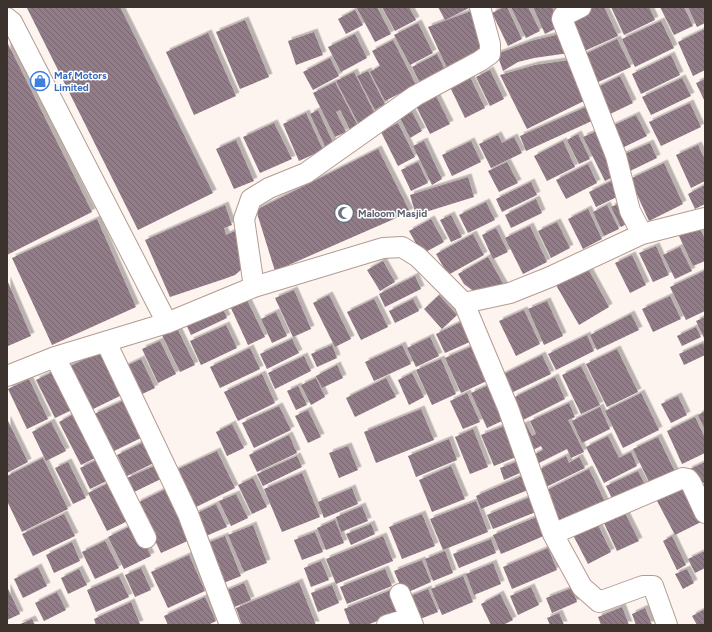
<svg xmlns="http://www.w3.org/2000/svg" width="712" height="632" viewBox="0 0 712 632" font-family="Figtree,sans-serif">
<defs>
<pattern id="building-back-hatch" width="6" height="6" patternUnits="userSpaceOnUse"><rect width="6" height="6" fill="#927c87"/><path d="M-1 5l2 2M0 0l6 6M5-1l2 2" fill="none" stroke="#78666f"/></pattern>
<filter id="shadow"><feDropShadow dx="3.5" dy="-3.5" stdDeviation="0" flood-color="#0004"/></filter>
</defs>
<rect width="100%" height="100%" fill="#fdf3ef"/>
<path fill="url(#building-back-hatch)" filter="url(#shadow)" d="M29,7H120L213,193L138,230L27,8Z
M358,7H377L391,34L375,42L357,8Z
M382,7H409L416,20L395,31Z
M438,7H471L445,20Z
M504,7H507L522,39L508,46L492,13Z
M511,7H528L540,31L526,38Z
M533,7H552L561,26L545,34Z
M588,7H604L618,36L580,53L564,18Z
M611,7H649L655,20L624,35Z
M660,7H684L693,26L674,35Z
M688,7H705V23L697,27Z
M355,10L363,25L346,34L338,19Z
M474,10L481,40L479,48L474,55L447,68L428,27Z
M245,20L269,77L240,89L216,32Z
M661,21L674,48L635,67L622,39Z
M418,23L433,53L410,65L394,35Z
M705,29V70L693,76L678,42Z
M314,32L323,55L296,65L288,41Z
M208,33L236,96L194,115L166,52Z
M564,33L569,53L534,58L518,62L503,71L497,54L531,41Z
M355,34L367,58L341,72L328,47Z
M617,39L631,67L592,85L579,57Z
M393,40L416,85L385,101L370,72L380,66L372,51Z
M7,42L92,212L7,255Z
M437,54L445,70L420,83L412,67Z
M671,55L680,75L641,94L632,74Z
M330,58L339,76L313,90L303,72Z
M570,60L586,100L527,129L500,75L535,65Z
M490,70L504,99L490,106L476,77Z
M368,71L385,104L375,110L357,76Z
M354,72L375,114L358,123L336,81Z
M469,75L485,108L465,118L449,85Z
M620,76L633,103L606,116L594,89Z
M682,78L691,96L651,115L642,97Z
M705,79V102L696,83Z
M335,82L358,126L350,130L340,110L336,112L346,132L335,137L313,93Z
M435,94L450,124L430,134L415,104Z
M690,103L701,127L661,146L649,122Z
M588,106L594,120L526,151L520,136Z
M318,110L333,143L325,146L310,114Z
M412,112L422,131L410,138L400,118Z
M306,113L323,150L299,161L283,124Z
M636,115L647,136L620,149L610,127Z
M274,123L292,159L260,173L243,137Z
M398,123L415,157L398,166L381,132Z
M597,131L619,174L605,181L583,137Z
M578,134L590,159L579,164L567,140Z
M498,135L502,143L514,137L522,153L491,168L479,144Z
M236,140L254,181L234,189L216,149Z
M424,141L442,179L432,185L413,146Z
M471,141L481,162L452,176L442,155Z
M563,141L575,167L547,181L534,156Z
M650,143L657,158L630,171L622,155Z
M698,145L705,160V181L691,188L676,155Z
M378,149L410,212L275,271L256,210Z
M418,162L428,183L411,191L401,170Z
M507,162L518,183L499,192L488,171Z
M664,163L683,204L649,221L630,179Z
M588,164L597,183L566,199L556,180Z
M468,177L474,197L416,215L410,195Z
M614,180L621,195L596,207L589,192Z
M531,182L537,195L502,212L496,199Z
M705,185V204L695,209L688,194Z
M536,199L542,213L511,228L505,215Z
M486,202L495,220L468,233L459,215Z
M622,202L632,221L621,227L611,207Z
M225,205L232,225L224,228L226,235L235,231L243,254V268L235,275L224,279L170,297L145,240Z
M607,205L619,229L604,236L593,212Z
M588,209L602,239L583,249L568,219Z
M451,215L462,237L451,242L440,220Z
M97,219L136,307L52,345L12,258Z
M431,219L444,242L422,254L409,231Z
M557,222L570,248L551,258L538,231Z
M530,226L547,262L523,274L505,238Z
M699,227L705,239V261L693,266L679,236Z
M496,228L508,252L493,259L482,235Z
M473,234L484,255L448,275L436,254Z
M656,246L669,275L653,282L639,253Z
M680,247L692,271L675,279L663,255Z
M632,255L646,285L630,293L615,263Z
M488,257L505,287L476,293L464,284L458,274Z
M383,261L395,282L380,291L367,270Z
M587,267L609,307L579,325L556,285Z
M704,271L705,274V311L686,320L670,287Z
M415,276L421,289L385,307L379,294Z
M7,280L31,336L8,346L7,343Z
M294,290L311,329L293,337L275,298Z
M329,295L351,339L335,347L313,303Z
M439,295L457,315L442,329L424,309Z
M670,296L681,319L653,332L642,309Z
M246,298L265,337L248,345L230,306Z
M374,299L388,327L361,340L347,312Z
M413,299L419,311L395,323L389,311Z
M547,301L563,336L544,345L528,309Z
M221,305L227,318L191,335L185,322Z
M524,310L540,344L516,356L499,321Z
M276,312L287,336L272,343L261,319Z
M631,314L639,330L597,350L590,335Z
M705,317V340L696,321Z
M463,321L472,341L445,353L436,334Z
M226,325L237,348L201,365L190,341Z
M176,326L195,365L180,372L161,333Z
M696,327L701,337L682,346L677,336Z
M587,335L594,351L556,370L548,354Z
M430,337L439,356L416,367L407,348Z
M292,339L299,353L267,369L260,354Z
M160,341L176,374L158,383L142,349Z
M703,343L705,348V355L684,365L679,354Z
M332,345L337,358L317,367L311,354Z
M402,345L411,364L374,381L365,362Z
M475,345L491,379L461,393L445,358Z
M250,348L260,369L220,388L210,367Z
M617,349L638,392L607,407L586,364Z
M104,350L124,394L87,412L66,368Z
M542,355L551,374L509,394L500,376Z
M304,356L311,371L275,389L268,373Z
M141,359L155,388L138,396L124,367Z
M441,359L456,394L432,405L416,370Z
M337,365L343,378L322,388L316,376Z
M581,366L600,405L581,414L562,375Z
M57,370L76,408L55,418L36,380Z
M412,373L424,397L409,405L398,380Z
M262,374L275,403L238,421L224,392Z
M555,377L565,399L523,420L513,398Z
M316,378L325,397L311,405L301,385Z
M386,378L396,397L355,417L346,398Z
M29,379L48,419L27,429L8,389Z
M489,385L504,420L487,428L471,393Z
M298,386L307,405L296,410L287,391Z
M467,393L480,422L463,429L450,401Z
M641,393L659,430L623,448L605,411Z
M678,396L687,415L671,423L661,404Z
M129,398L147,435L112,452L94,414Z
M569,403L575,417L568,420L584,452L571,458L567,449L537,464L533,455L543,450L541,446L531,451L519,427L526,424L532,436L536,434L530,421Z
M279,406L291,430L254,448L242,423Z
M600,407L610,429L582,443L572,421Z
M421,409L434,440L376,463L364,432Z
M81,410L103,454L81,465L59,422Z
M308,410L321,437L308,443L295,416Z
M705,411V430L698,415Z
M695,417L705,438V453L682,464L667,431Z
M7,419L28,462L7,473Z
M51,422L66,451L46,461L32,432Z
M232,424L244,448L227,456L216,432Z
M504,426L516,457L494,466L481,435Z
M473,429L488,467L470,474L455,437Z
M289,435L297,453L257,472L249,455Z
M608,436L619,458L631,452L637,466L604,483L586,447Z
M658,437L676,474L651,486L633,449Z
M449,439L457,460L416,477L408,456Z
M148,440L158,461L127,476L117,455Z
M348,446L358,470L339,478L329,453Z
M217,451L235,488L192,509L174,471Z
M297,456L302,467L263,486L257,474Z
M566,456L569,463L579,457L585,468L546,487L538,470Z
M103,457L113,478L90,489L80,468Z
M43,458L68,509L22,532L7,501V476Z
M68,462L86,498L73,504L55,468Z
M516,462L520,473L504,480L500,468Z
M705,462V482L696,487L688,470Z
M159,464L165,477L134,492L127,478Z
M451,466L465,499L432,512L419,480Z
M589,469L607,506L563,527L545,491Z
M638,471L647,489L615,505L606,486Z
M302,473L320,517L282,532L264,489Z
M522,476L528,490L481,509L476,496Z
M253,478L267,507L252,514L238,485Z
M115,480L134,518L107,531L88,493Z
M682,484L701,522L675,535L655,497Z
M168,488L192,539L161,553L137,503Z
M352,488L358,504L324,518L318,502Z
M236,494L248,518L231,526L219,501Z
M530,497L536,512L493,529L487,515Z
M476,501L488,532L443,550L430,519Z
M216,504L227,527L206,536L195,514Z
M362,506L368,521L341,532L336,517Z
M624,511L639,541L617,551L603,521Z
M64,514L75,536L33,556L22,534Z
M422,514L435,546L402,559L389,527Z
M539,516L546,535L501,554L493,535Z
M335,520L344,543L326,550L317,528Z
M597,523L611,552L588,564L573,535Z
M135,524L151,556L124,569L108,537Z
M371,524L375,534L351,545L346,534Z
M253,525L267,563L244,572L228,535Z
M315,532L323,552L302,560L294,540Z
M225,536L241,576L216,586L200,546Z
M383,536L393,561L336,584L326,559Z
M672,536L686,565L677,570L663,541Z
M491,539L496,553L459,568L453,554Z
M105,541L119,568L95,579L82,552Z
M72,542L80,561L54,573L46,555Z
M548,548L557,570L512,589L503,567Z
M445,551L453,573L433,581L425,559Z
M705,551V568L695,573L688,559Z
M189,555L205,591L168,608L151,572Z
M422,560L431,582L404,594L394,571Z
M321,561L329,580L311,587L304,568Z
M493,563L501,584L474,595L466,574Z
M38,567L47,586L23,598L14,579Z
M141,568L151,590L135,597L125,575Z
M79,569L87,585L68,594L61,578Z
M385,569L392,586L347,604L340,587Z
M687,569L694,583L683,589L675,574Z
M119,576L129,597L96,612L87,590Z
M463,576L473,602L442,615L431,589Z
M299,582L316,625H242L236,608Z
M244,583L251,600L230,609L223,592Z
M332,585L339,603L318,612L311,593Z
M7,587L20,614L7,620Z
M531,587L539,605L518,615L510,596Z
M572,588L577,602L552,613L546,598Z
M428,589L438,612L415,621L406,598Z
M391,590L400,612L367,625H350L344,609Z
M57,592L66,610L44,621L35,603Z
M500,594L513,620L503,625H491L481,604Z
M205,597L216,621L208,625H168L164,616Z
M131,602L140,624L137,625H96L94,619Z
M622,607L629,625H601L598,617Z
M645,608L652,625H636L632,614Z
M705,609V625H697L692,616Z
M559,613L564,625H550L547,618Z
M32,619L35,625H18Z"/>
<g fill="none" stroke-linecap="round" stroke-linejoin="round">
<defs>
<path id="minor" d="M581,7L563,16L562,19L616,156L630,211L642,234
M7,18L12,22L167,323
M254,287L244,219L251,199L269,188L306,173L415,96L480,61L490,54V44L480,7
M464,303L508,408L553,534L582,587L599,602L643,586H653L667,625
M106,342L188,514L230,625
M55,357L146,538
M7,376L55,357L167,323L254,287L383,248L402,247L418,257L464,303L510,293L550,277L642,234L705,218
M553,534L683,478L688,479L691,483L705,513
M400,594L413,625
M387,625L410,618"/>
</defs>
<use href="#minor" stroke="#b29c92" stroke-width="22"/>
<use href="#minor" stroke="#fff" stroke-width="20"/>
</g>
<defs>
<symbol id="shop-ring" viewBox="-11 -11 22 22"><circle r="9.5" fill="#fff" stroke="#3f7fe0" stroke-width="1.5"/><path d="M-5-2.5h2.3a2.7 3.5 0 0 1 5.4 0H5L5.5 6h-11ZM-1.5-2.5h3a1.5 2.3 0 0 0-3 0Z" fill="#3f7fe0"/></symbol>
<symbol id="mosque-ring" viewBox="-11 -11 22 22"><circle r="9.5" fill="#fff" stroke="#6b7280" stroke-width="1.5"/><path d="M3.5-4.9A6 6 0 1 0 3.5 4.9A5 5 0 1 1 3.5-4.9Z" fill="#6b7280"/></symbol>
</defs>
<g fill-rule="evenodd">
<use href="#shop-ring" x="29" y="70" width="22" height="22"/>
<use href="#mosque-ring" x="333" y="202" width="22" height="22"/>
</g>
<g text-anchor="middle" stroke-width="3" stroke-linejoin="round" paint-order="stroke">
<g font-size="10" font-weight="bold" fill="#366cbe" stroke="#fff" text-anchor="start">
<text x="54" y="79">Maf Motors<tspan x="54" dy="12">Limited</tspan></text>
</g>
<g font-size="10" font-weight="bold" fill="#5b616d" stroke="#fff" text-anchor="start">
<text x="358" y="217">Maloom Masjid</text>
</g>
</g>
<rect width="712" height="632" fill="none" stroke="#3c332f" stroke-width="16"/>
</svg>
